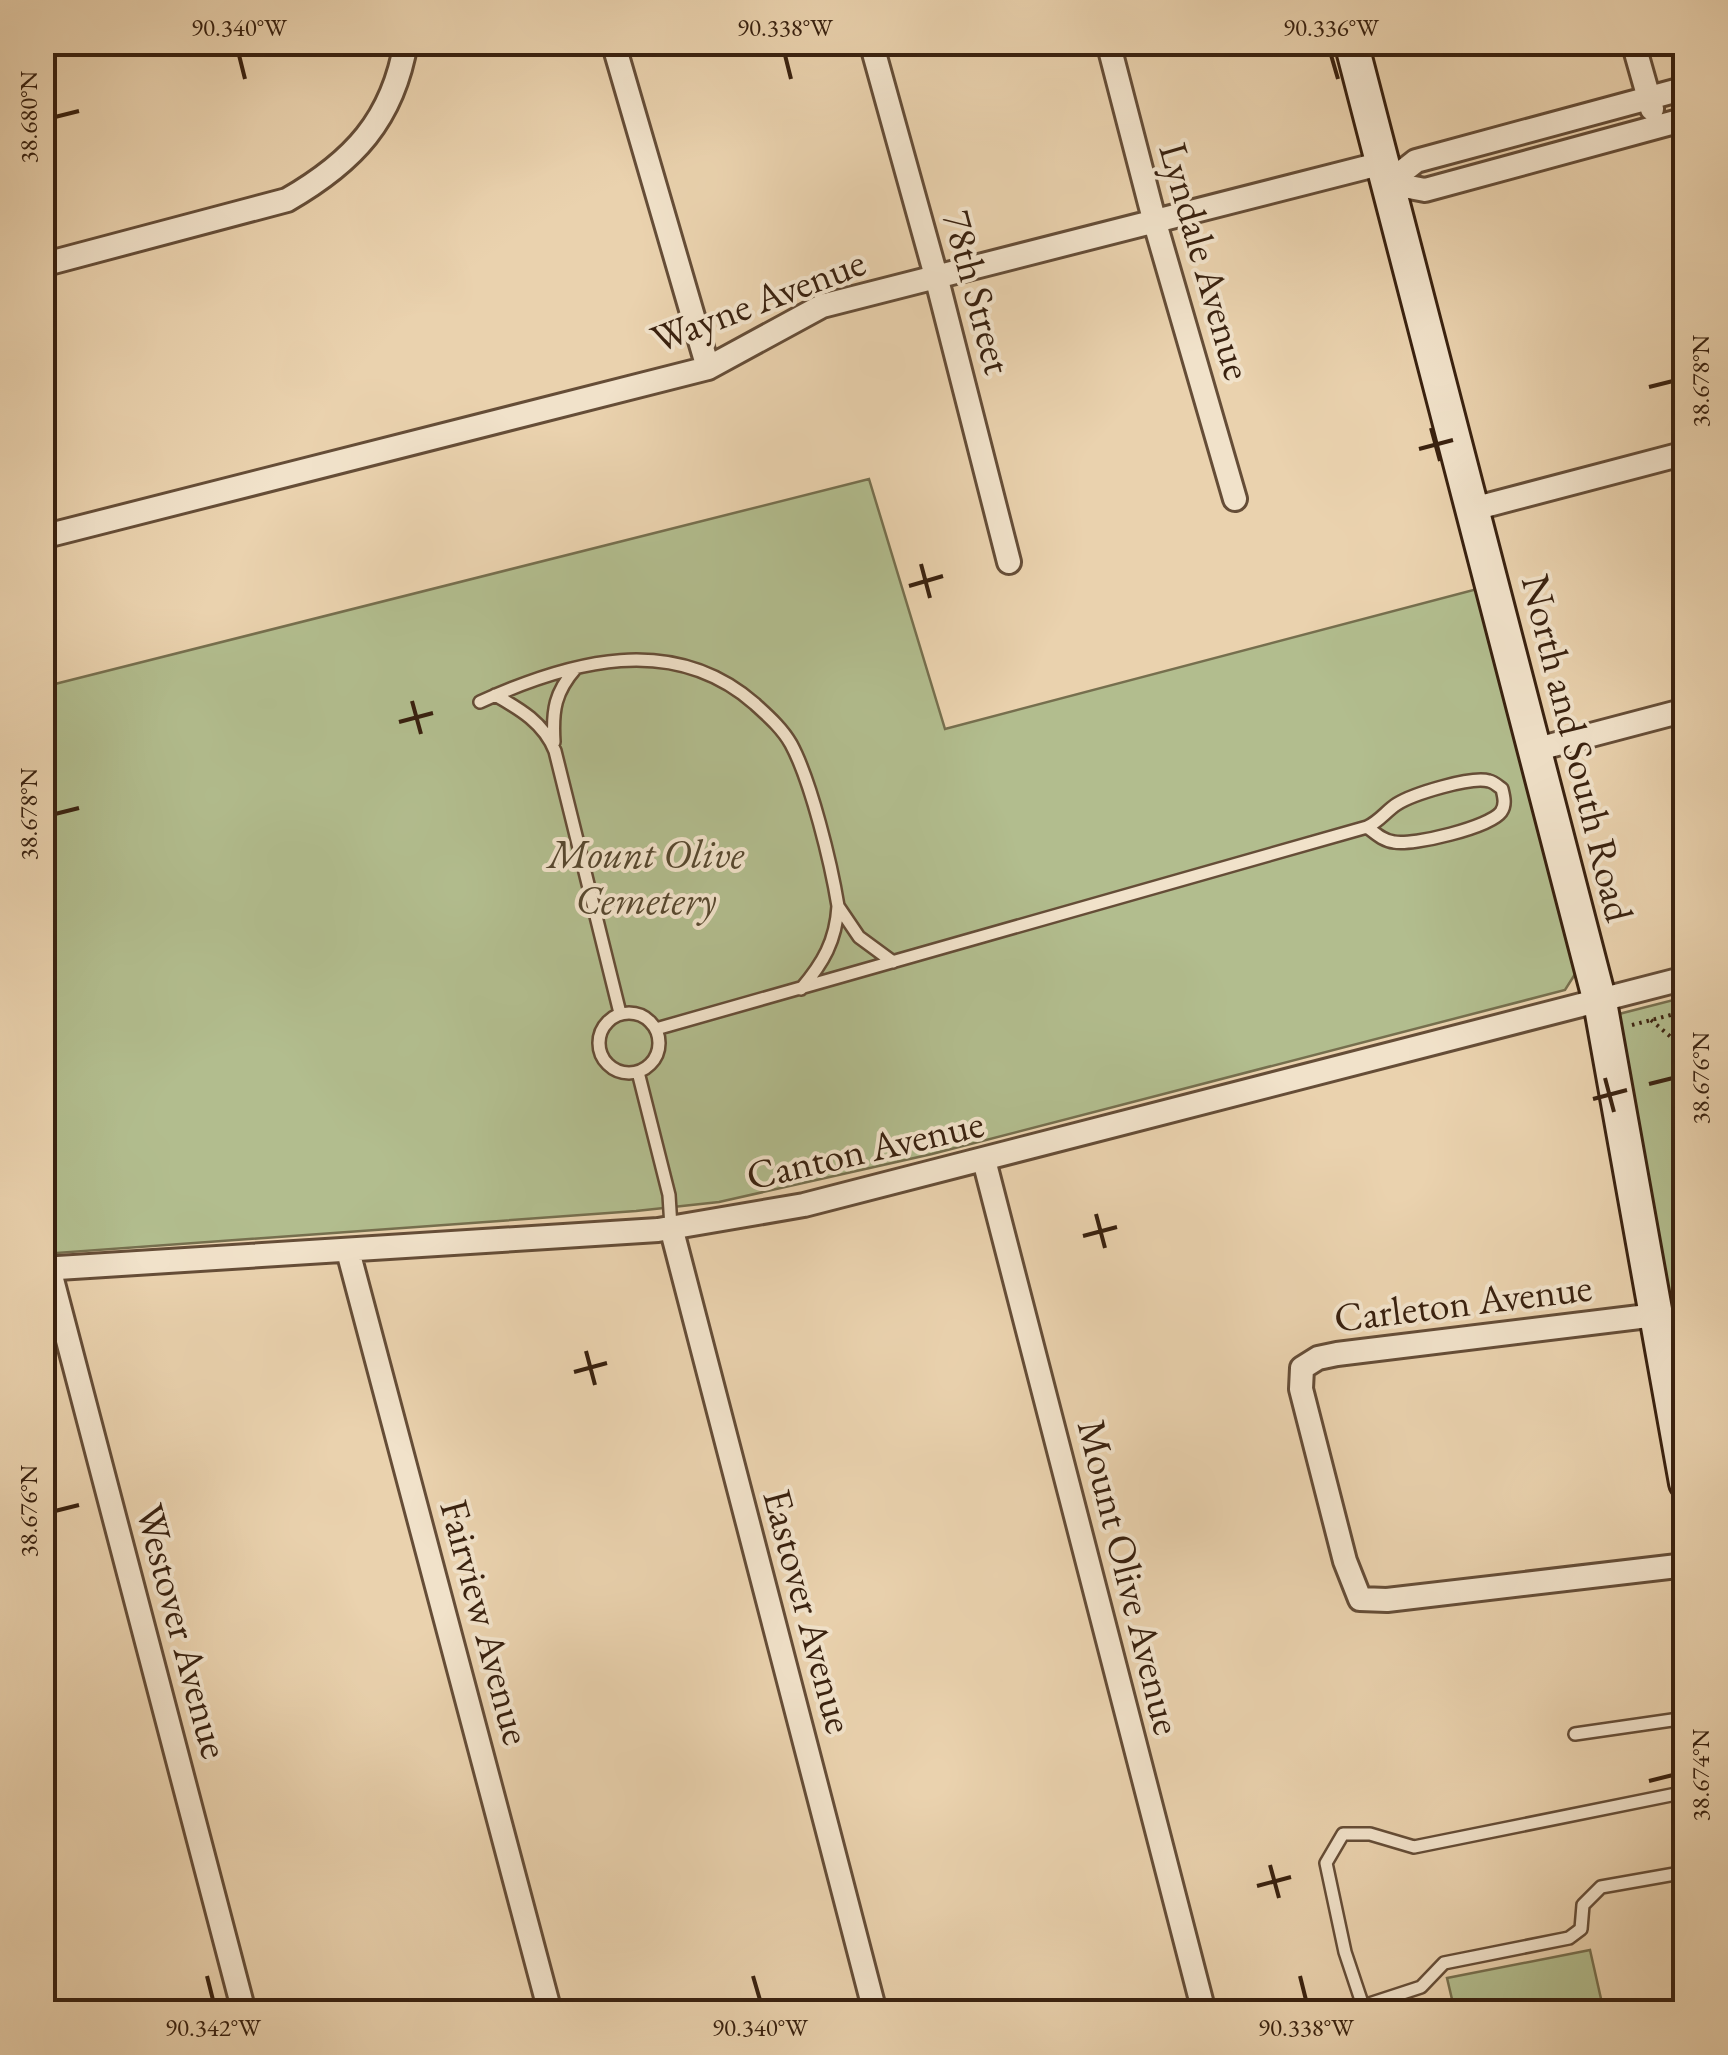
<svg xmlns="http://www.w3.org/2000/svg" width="1728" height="2055" viewBox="0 0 1728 2055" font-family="'EB Garamond',serif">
<rect width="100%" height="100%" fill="#ead2ae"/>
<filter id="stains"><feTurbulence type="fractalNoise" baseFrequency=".002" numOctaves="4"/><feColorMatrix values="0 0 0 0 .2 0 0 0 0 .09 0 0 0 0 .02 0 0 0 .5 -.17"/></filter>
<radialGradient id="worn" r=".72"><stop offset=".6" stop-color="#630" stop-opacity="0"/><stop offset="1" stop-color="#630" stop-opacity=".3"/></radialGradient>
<path fill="#b2bd8e" stroke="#766f4e" stroke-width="2.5" d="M869,479L945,729L1481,588L1577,971L1565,990L932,1154L719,1202L636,1211L43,1254V687Z
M1685,997V1416L1615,1015Z
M1590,1950L1604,2012H1455L1447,1978Z"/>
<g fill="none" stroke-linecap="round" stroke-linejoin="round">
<defs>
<path id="lane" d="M495,695C520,709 544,723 555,751L620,1013
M480,702C570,661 673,632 755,704C768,716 782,728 791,744C811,781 831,863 838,906C836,941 823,963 801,989
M554,742C552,710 555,692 576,668
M838,906L859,937L893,962
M599 1043a30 30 0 1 1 60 0a30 30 0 1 1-60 0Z
M656,1029L1367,827C1380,821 1386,811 1397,804C1413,794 1471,776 1489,781C1494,782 1498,786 1502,789C1504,797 1506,805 1501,812C1490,827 1413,846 1394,842C1383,841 1375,833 1367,827
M638,1072L669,1195L671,1227
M1575,1734L1686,1718
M1686,1792L1414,1847L1370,1834H1343L1326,1863L1345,1952L1363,2006L1421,1987L1444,1963L1569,1938L1581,1929L1583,1905L1601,1887L1686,1872"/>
<path id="street" d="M613,42L708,368
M871,42L936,276L1009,562
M1108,42L1155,223L1235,499
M1633,42L1652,109
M1388,183L1416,161L1686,88
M1388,183L1425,190L1686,119
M42,265L287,200C353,162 393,120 406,42
M1473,509L1686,453
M42,537L708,368L822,306L1383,163
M1534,750L1686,710
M984,1160L1204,2012
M671,1227L875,2012
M348,1251L550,2012
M49,1268L244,2012
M42,1269L658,1230L804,1205L1686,978
M1656,1315L1337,1354L1318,1358L1302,1368L1301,1389L1345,1561L1360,1599L1387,1600L1686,1565"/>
<path id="secondary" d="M1351,42L1600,1002L1686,1483"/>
</defs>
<use href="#lane" stroke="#654d37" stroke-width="16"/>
<use href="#street" stroke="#654d37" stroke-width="28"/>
<use href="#secondary" stroke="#39210f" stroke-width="38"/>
<path stroke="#39210f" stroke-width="4" stroke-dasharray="2.5 5" stroke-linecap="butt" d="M1651,1020L1686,1050
M1632,1025L1686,1011"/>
<use href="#lane" stroke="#f1e2ca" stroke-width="11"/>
<use href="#street" stroke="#f1e2ca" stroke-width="22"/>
<use href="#secondary" stroke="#f1e2ca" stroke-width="32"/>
</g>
<path fill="none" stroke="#39210f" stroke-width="4" d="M239,55L245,79M785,55L791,79M1331,55L1338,79M55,117L79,111M1649,387L1673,381M1431,428L1440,461M1419,449L1453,440M921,564L930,598M909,586L943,576M412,701L421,734M399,722L433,713M55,814L79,808M1605,1078L1614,1112M1649,1084L1673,1078M1593,1099L1627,1090M1096,1214L1105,1248M1083,1236L1117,1227M586,1351L595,1385M574,1372L607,1363M55,1511L79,1505M1649,1781L1673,1775M1270,1865L1279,1898M1257,1886L1291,1877M207,1976L213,2000M753,1976L760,2000M1300,1976L1306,2000"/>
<g text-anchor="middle" stroke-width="8" stroke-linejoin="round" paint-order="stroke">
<g font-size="40" fill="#39210f" stroke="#f1e2ca">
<text transform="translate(1206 261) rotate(74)" y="14">Lyndale Avenue</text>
<text transform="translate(978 292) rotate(75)" y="14">78th Street</text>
<text transform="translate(758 300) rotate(-21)" y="14">Wayne Avenue</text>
<text transform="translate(1578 748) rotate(76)" y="14">North and South Road</text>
<text transform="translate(865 1149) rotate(-13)" y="14">Canton Avenue</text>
<text transform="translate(1463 1302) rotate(-7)" y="14">Carleton Avenue</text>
<text transform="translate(1130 1577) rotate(76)" y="14">Mount Olive Avenue</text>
<text transform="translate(809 1611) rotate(75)" y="14">Eastover Avenue</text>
<text transform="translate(486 1622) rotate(75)" y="14">Fairview Avenue</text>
<text transform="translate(183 1631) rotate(75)" y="14">Westover Avenue</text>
</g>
<g font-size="40" font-style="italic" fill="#57482f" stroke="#f1e2ca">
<text x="646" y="868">Mount Olive<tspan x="646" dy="46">Cemetery</tspan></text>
</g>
</g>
<rect width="1728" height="2055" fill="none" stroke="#ead2ae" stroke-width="110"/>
<rect x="55" y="55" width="1618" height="1945" fill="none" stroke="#39210f" stroke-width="4"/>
<g font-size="25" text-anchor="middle" fill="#39210f">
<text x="239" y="36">90.340°W</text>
<text x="785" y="36">90.338°W</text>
<text x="1331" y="36">90.336°W</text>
<text transform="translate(28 117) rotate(-90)" y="9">38.680°N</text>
<text transform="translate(1700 381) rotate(-90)" y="9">38.678°N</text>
<text transform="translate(28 814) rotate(-90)" y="9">38.678°N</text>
<text transform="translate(1700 1078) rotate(-90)" y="9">38.676°N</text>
<text transform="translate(28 1511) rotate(-90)" y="9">38.676°N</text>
<text transform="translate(1700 1775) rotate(-90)" y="9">38.674°N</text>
<text x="213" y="2036">90.342°W</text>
<text x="760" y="2036">90.340°W</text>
<text x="1306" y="2036">90.338°W</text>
</g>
<rect width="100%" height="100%" filter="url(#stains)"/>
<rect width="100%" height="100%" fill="url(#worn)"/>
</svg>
